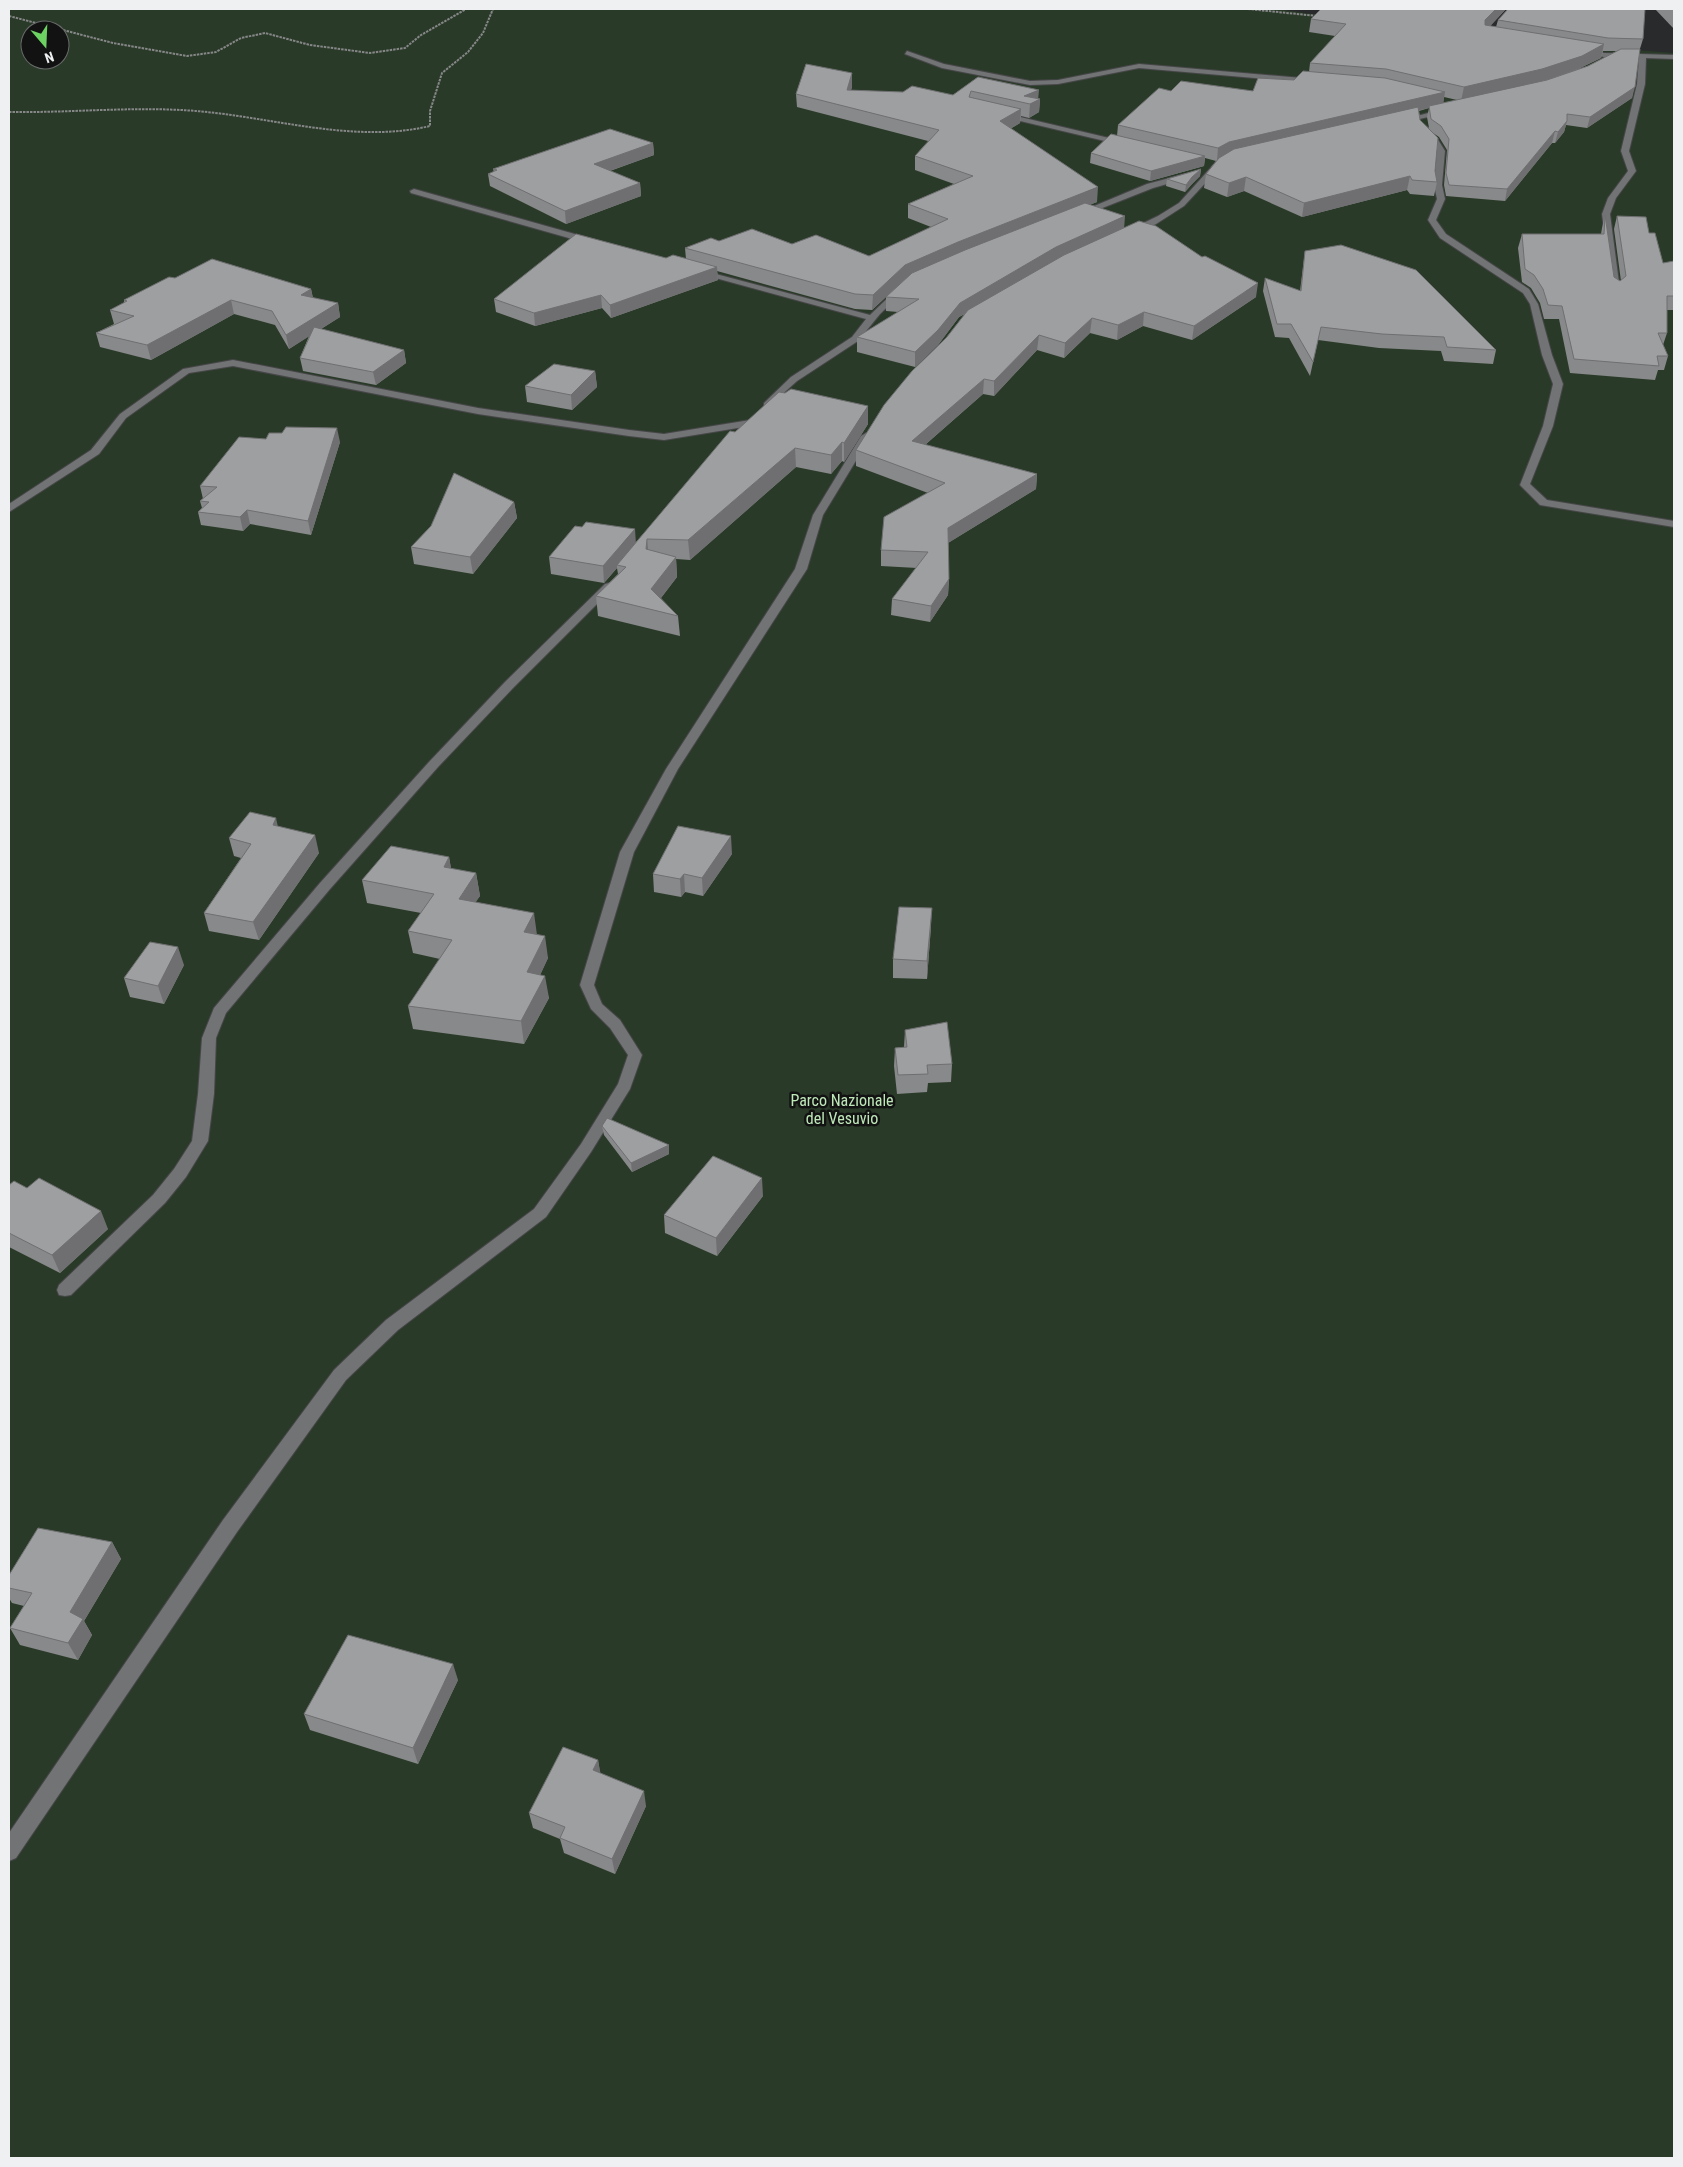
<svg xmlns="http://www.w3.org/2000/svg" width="1683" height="2167" viewBox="0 0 1683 2167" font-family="'Roboto Condensed',sans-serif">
<rect width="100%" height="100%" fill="#292a2c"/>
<path fill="#2a3a28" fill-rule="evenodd" d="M9,9H1277L1376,23L1583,46L1674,53V2158H9ZM30,30H60V60H30Z"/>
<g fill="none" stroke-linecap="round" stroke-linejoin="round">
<defs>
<path id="street" d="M1582,49L1604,53L1674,55V59L1646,58L1645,84L1629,151L1636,171L1616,198L1610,214L1620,290L1616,293L1612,290L1602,214L1608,198L1628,171L1621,151L1637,84L1639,58L1604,57L1580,52Z
M907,51L944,64L1030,81L1058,80L1139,64L1314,79L1318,81L1314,83L1139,68L1058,84L1030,85L942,68L905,54Z
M1447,108L1451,110L1450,112L1402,123L1398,121Z
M999,112L1126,142L1130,144L1126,146L999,116Z
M1423,130L1437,138L1445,151L1442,185L1445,199L1436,220L1446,234L1529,289L1538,304L1552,355L1563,384L1553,426L1530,484L1547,500L1674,521V527L1540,505L1520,485L1543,426L1553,384L1542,355L1530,304L1523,293L1440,238L1428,220L1437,199L1434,185L1437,151L1431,142L1419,132Z
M1216,162L1223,164L1184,206L1156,224L1133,235H1127V231L1158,216L1179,203Z
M1185,174H1188V178L1153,188L1082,216L1075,214L1147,184Z
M414,189L596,240L597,242L590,244L411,193L410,191Z
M697,269L870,315L897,289L904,291L880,314L858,341L797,381L767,408L764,407V403L791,377L852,337L866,319L697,273Z
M233,360L478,408L629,430L664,434L750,420L755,423L750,426L664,440L629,436L478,414L233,366L189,373L126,418L99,454L9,512V504L91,450L120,414L183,369Z
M866,433L871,436L823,515L807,569L678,769L634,852L594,985L602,1004L620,1020L642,1055L630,1089L591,1152L546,1217L398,1330L346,1380L237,1532L16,1858L9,1861V1833L223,1520L334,1370L386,1320L534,1209L581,1144L618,1084L628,1055L610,1028L591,1009L580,985L620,852L666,769L795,569L813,515L861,436Z
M609,583L615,586L513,688L438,767L330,889L226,1013L216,1038L214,1094L208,1141L186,1177L165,1203L71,1295L65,1296L59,1295L57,1290L59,1285L153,1195L174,1169L192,1141L198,1094L202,1038L214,1008L320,883L429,762L505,682L605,584Z"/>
</defs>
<use href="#street" stroke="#474749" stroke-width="2"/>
<path stroke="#868788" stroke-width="2" stroke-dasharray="2.5 1" stroke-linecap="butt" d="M1248,9L1317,16
M9,16L113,43L187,56L216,52L241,38L265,33L310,45L370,53L405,48L421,35L466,9
M9,112C71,113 134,106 196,111C272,117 354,144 430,126V111L442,73L468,52L483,33L493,9"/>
<use href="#street" fill="#727375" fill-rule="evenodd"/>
</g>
<path fill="#88898a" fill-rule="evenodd" d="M1506,9L1490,26L1496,27L1498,20L1643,39L1639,52L1632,98L1587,128L1566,125L1564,132L1555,143H1552L1505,201L1446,196L1444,185L1447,150L1439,137L1433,133L1435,171L1437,182L1434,196L1410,194L1407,190L1302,217L1244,191L1227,197L1204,188L1206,174L1216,161L1205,158L1204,166L1150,181L1090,163L1091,153L1117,136L1118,125L1171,91H1253L1294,80L1309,72L1310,63L1335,36L1309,32L1311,19ZM1603,51H1617L1588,66L1578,69L1601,58ZM1444,97L1457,100L1443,103ZM1429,108L1427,117L1429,128L1420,120L1419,111Z
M1655,9H1674V29Z
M852,73V87L851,90L953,95L978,77L1040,99L1039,112L1029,118L1021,116L1020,123L1010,129L1097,202L1089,205L1124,228L1256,297L1192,340L1143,326L1117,340L1090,333L1064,358L1037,350L994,396L983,394L925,445L1037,474L1036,489L948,543L949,579L948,595L930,622L891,615L892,599L917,568L881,566V550L928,493L856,466V450L965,314L959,317L938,345L915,367L857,352V337L898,312L886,311V297L872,310L855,309L717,271L718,280L611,318L602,308L535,326L496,312L494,299L666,258L686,259L685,248L719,241L792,244L869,256L931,227L908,218V204L954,184L915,170V156L928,141L797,107L796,94Z
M653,143L654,155L610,171L640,183L641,196L566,224L490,186L488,174L494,172L493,169Z
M1201,169L1200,176L1192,184L1185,192L1166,186L1167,179Z
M1605,215L1614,277L1620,281H1621L1614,229L1617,216L1649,233L1663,263L1674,261V310H1667V333L1663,345L1668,356L1664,370H1658L1655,380L1570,373L1559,319H1544L1540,303L1531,288L1522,282L1518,248L1522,234H1601L1602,228Z
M1305,251L1496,350L1493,364L1444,361L1441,351L1379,348L1318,340L1310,376L1289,338L1275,337L1263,291L1265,278L1300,291Z
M175,278L311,289L313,298L338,303L340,317L321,329L404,350L406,363L376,385L303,371L300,358L309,336L289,349L275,325L234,314L151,360L100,347L96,333L114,324L110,310L124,303V300Z
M595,371L597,387L572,410L527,402L525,386Z
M868,424L844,462L842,461L831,474L796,467L690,560L676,559L677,577L661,598L678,616L680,636L598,616L596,596L618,574L617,568L604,583L551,574L549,557L636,542L735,432Z
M340,442L311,535L250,524L243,531L201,525L198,512L202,508L200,501L203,499L200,486Z
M514,502L517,518L473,574L414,564L411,547Z
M278,826L319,853L259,940L209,931L204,913L241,858L234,856L229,838Z
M732,854L703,896L685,892L681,897L654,892L653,874Z
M449,857L451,869L476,873L480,896L475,902L537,934L548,958L540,975L549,998L524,1044L413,1029L408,1006L440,959L413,953L408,931L421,913L367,903L362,880Z
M931,926L927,979L893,978V959Z
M184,965L164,1004L130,997L124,978Z
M905,1030L952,1064L951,1082L928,1083L927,1092L897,1094L894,1066L895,1048L904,1047Z
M602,1126L669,1145V1154L632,1172L604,1135Z
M9,1185L108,1229L60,1273L9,1247Z
M763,1196L717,1256L665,1233L664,1215Z
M112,1542L121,1559L84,1621L92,1635L78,1660L20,1645L10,1628L24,1606L12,1603L9,1598V1575Z
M458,1680L418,1764L310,1730L304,1714Z
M598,1760L600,1773L646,1806L615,1874L564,1853L560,1839L533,1828L529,1813Z"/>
<path fill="#6f6f71" d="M1496,9H1506L1483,34L1485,20Z
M1604,44L1601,58L1578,69L1538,83L1461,101L1464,87Z
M852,73V87L847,103V90Z
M1635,87L1632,98L1587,128L1590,117Z
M1039,90L1038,100L1040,99L1039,112L1029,118L1030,104L1024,96Z
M1445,92L1443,105L1429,106V108L1228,155L1217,161L1218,148L1229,142Z
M1021,109L1020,123L999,135L1000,121Z
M1567,121L1564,132L1555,143L1558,132Z
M1555,131L1552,143L1505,201L1507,189Z
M653,143L654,155L595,176L594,164Z
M1205,156L1204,166L1150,181L1151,171Z
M1201,169L1200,176L1192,184L1185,192L1186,185L1192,177Z
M1410,176L1407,190L1302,217L1304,203Z
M1246,177L1244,191L1227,197L1229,183Z
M640,183L641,196L566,224L565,211Z
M1098,187L1097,202L957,256L904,280L872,310L873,295L905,265L958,242Z
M1125,216L1124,230L1055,261L959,317L938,345L915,367V352L960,303L1056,247Z
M717,267L718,280L611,318L610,305Z
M1258,283L1256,297L1192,340L1194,326Z
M311,289L314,304L301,295Z
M601,295L602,308L535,326L534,313Z
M231,300L234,314L151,360L147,345Z
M338,303L340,317L289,349L286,335Z
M1144,312L1143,326L1117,340L1118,325Z
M1092,318L1090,333L1064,358L1065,343Z
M1039,335L1037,350L994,396V381Z
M404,350L406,363L376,385L373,372Z
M595,371L597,387L572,410L571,395Z
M984,379L983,394L911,457L912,441Z
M868,406V424L844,462V443Z
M337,428L340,442L311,535L308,521Z
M842,442V461L831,474V455Z
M795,448L796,467L690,560L688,540Z
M1037,474L1036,489L948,543V528Z
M514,502L517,518L473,574L470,557Z
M247,510L250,524L243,531L240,517Z
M635,529L636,545L617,565V568L604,583L603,566Z
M647,539L649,558L646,549Z
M676,557L677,577L653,608L651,589Z
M949,579L948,595L930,622L931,606Z
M276,818L280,836L273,825Z
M315,835L319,853L259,940L253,922Z
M731,836L732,854L703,896L702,878Z
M449,857L453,879L444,867Z
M476,873L480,896L463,921L459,899Z
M684,874L685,892L681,897L680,879Z
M932,908L931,926L927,979V961Z
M534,913L537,935L524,932Z
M545,936L548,958L531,995L527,972Z
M178,947L184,965L164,1004L158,986Z
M545,976L549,998L524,1044L521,1021Z
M669,1145V1154L632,1172L631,1163Z
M762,1178L763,1196L717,1256L716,1238Z
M101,1211L108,1229L60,1273L52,1255Z
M112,1542L121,1559L84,1621L92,1635L78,1660L68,1643L70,1612Z
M453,1664L458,1680L418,1764L413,1748Z
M598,1760L601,1776L593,1770Z
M644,1791L646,1806L615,1874L612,1859Z"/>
<path fill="#9e9fa1" stroke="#6f6f71" d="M1321,9H1496L1485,20V25L1604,44L1582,56L1542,69L1464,87L1386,69L1310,63L1346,24L1311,19Z
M1508,9H1645L1643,39L1608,38L1498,20Z
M1621,49H1640L1635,87L1590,117L1567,114V121L1558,132L1555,131L1507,189L1449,185L1446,173L1449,139L1441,126L1431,119L1429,106L1547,80L1588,66Z
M806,64L852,73L847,90L903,92L912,86L953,95L978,77L1039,90L1024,96L1040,99L1030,104L971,91L969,97L1021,109L1000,121L1098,187L958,242L905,265L873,295L855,294L685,248L711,238L719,241L752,229L792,244L816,235L869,256L948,219L908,204L973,176L915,156L939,130L796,94Z
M1303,71L1385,78L1445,92L1229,142L1218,148L1118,125L1159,88L1171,91L1181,81L1253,91L1258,78L1294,80Z
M1418,107L1420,120L1438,138L1435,171L1437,182L1412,180L1410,176L1304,203L1246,177L1229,183L1206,174L1219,158L1234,149Z
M610,129L653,143L594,164L640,183L565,211L488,174L497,170L493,169Z
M1111,134L1205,156L1151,171L1091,153Z
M1201,169L1192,177L1186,185L1167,179Z
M1085,203L1125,216L1056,247L960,303L938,330L915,352L857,337L919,299L886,297L912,273L965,250Z
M1605,215L1614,277L1620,281L1626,276L1617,216L1646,217L1649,233H1655L1663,263L1674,261V296H1667V333H1658L1668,356H1657L1659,366L1574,359L1562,306L1548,305L1543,289L1534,275L1525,269L1522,234H1604Z
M1139,221L1156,226L1202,257L1205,256L1258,283L1194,326L1144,312L1118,325L1092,318L1065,343L1039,335L994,381L984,379L912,441L1037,474L948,528L949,579L931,606L892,599L928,552L881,550L884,517L945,483L856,450L884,405L912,371L947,337L968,310L1064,255Z
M576,234L666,258L673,255L717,267L610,305L601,295L534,313L494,299Z
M1341,245L1416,270L1496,350L1447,347L1444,337L1382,334L1321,327L1313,362L1291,324H1277L1265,278L1301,291L1305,251Z
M212,259L311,289L301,295L338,303L286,335L272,311L231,300L147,345L96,333L134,316L110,310L127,301L124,300L169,277L175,278Z
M314,327L404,350L373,372L300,358Z
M554,364L595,371L571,395L525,386Z
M791,389L868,406L844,443L842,442L831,455L795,448L688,540L647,539L646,549L676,557L651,589L678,616L596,596L626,567L617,565L730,431L735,432L779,392L785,393Z
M286,427L337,428L308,521L247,510L240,517L198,512L209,502L200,501L217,487L200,486L239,437L266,439L269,433H282Z
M454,473L514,502L470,557L411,547L431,526Z
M586,522L635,529L603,566L549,557L575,526L582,527Z
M250,812L276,818L273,825L315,835L253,922L204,913L251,844L229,838Z
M678,826L731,836L702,878L684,874L680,879L653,874Z
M391,846L449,857L444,867L476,873L459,899L534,913L524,932L545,936L527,972L545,976L521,1021L408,1006L452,940L408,931L434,894L362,880Z
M899,907L932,908L927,961L893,959Z
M150,942L178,947L158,986L124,978Z
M947,1022L952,1064L927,1065L928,1074L898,1075L895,1048L907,1047L905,1030Z
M607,1118L669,1145L631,1163L602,1126Z
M713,1156L762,1178L716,1238L664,1215Z
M39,1178L101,1211L52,1255L9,1233V1185L14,1181L27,1188Z
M38,1528L112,1542L70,1612L83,1619L68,1643L10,1628L32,1593L9,1588V1575Z
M348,1635L453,1664L413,1748L304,1714Z
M563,1747L598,1760L593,1770L644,1791L612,1859L560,1838L565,1827L529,1813Z"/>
<g text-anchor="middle" stroke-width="5" stroke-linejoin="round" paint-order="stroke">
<g font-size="16" fill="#bee8b8" stroke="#121213">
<text x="842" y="1106">Parco Nazionale<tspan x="842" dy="18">del Vesuvio</tspan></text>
</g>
</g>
<rect width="1683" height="2167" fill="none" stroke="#eff0f1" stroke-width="20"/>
<g transform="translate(45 45) rotate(161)"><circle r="24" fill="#121213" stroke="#6a6b6c"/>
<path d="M0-4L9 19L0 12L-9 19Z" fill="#6cd362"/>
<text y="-8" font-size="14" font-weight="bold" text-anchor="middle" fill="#eff0f1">N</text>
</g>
</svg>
